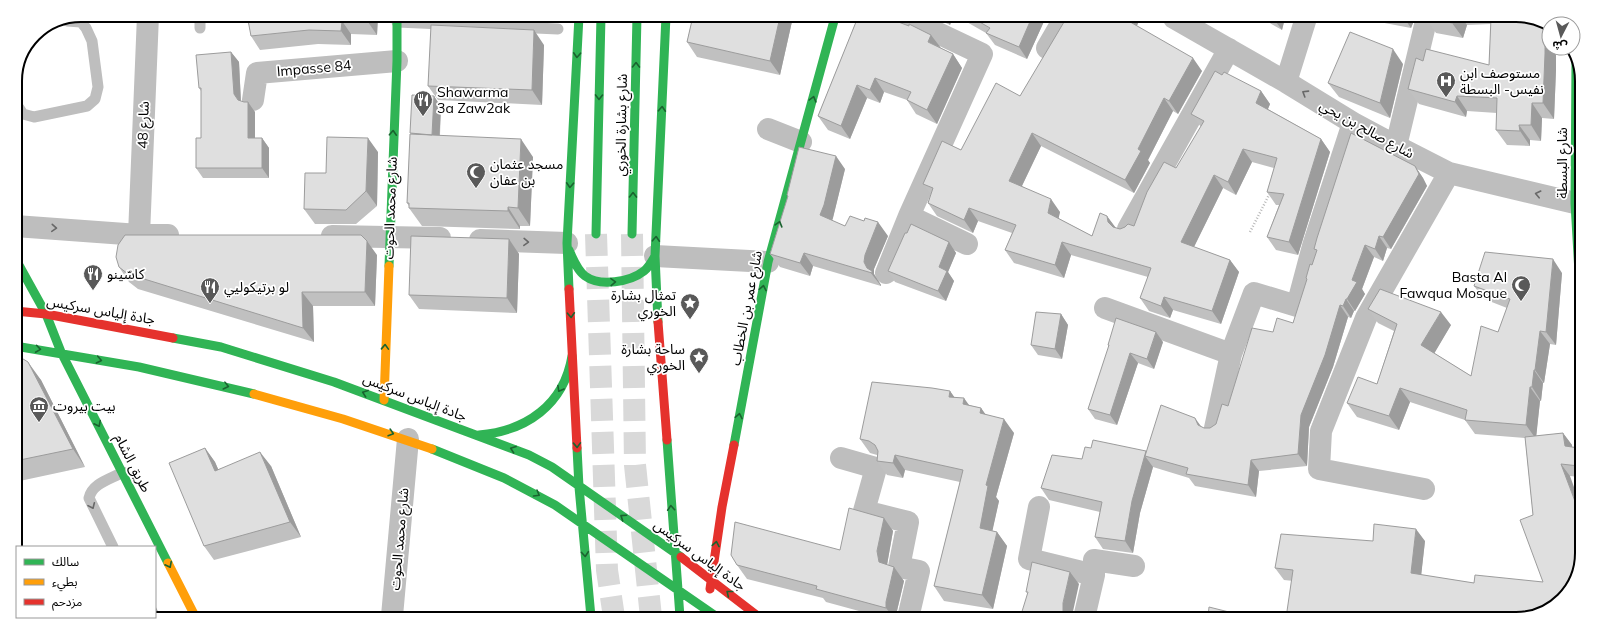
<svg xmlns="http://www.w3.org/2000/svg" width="1597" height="634" viewBox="0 0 1597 634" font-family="Mulish,'Noto Sans Arabic',sans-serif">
<rect width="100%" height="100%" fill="#fff"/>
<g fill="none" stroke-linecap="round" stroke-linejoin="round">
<path stroke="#d9d9d9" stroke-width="22" stroke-dasharray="22 11" stroke-linecap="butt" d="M596,234L607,570L614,617
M632,234L635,465L651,617"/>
<path stroke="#b9b9b9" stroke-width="2.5" stroke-dasharray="1 2" stroke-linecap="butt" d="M1250,232L1270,193
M16,561L17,560"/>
<path stroke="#bebebe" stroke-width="11" d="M200,15V28
M397,22L558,29
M15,102L23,114L34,117L87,106L95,99L98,87L92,41L86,28L81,22L67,21
M113,547L89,498C92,483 111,479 123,472"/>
<path stroke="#bebebe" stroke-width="22" d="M1174,18L1286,82L1353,123L1396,146L1449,173L1575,203
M1047,48L1065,17
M1286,82L1306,18
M253,100L257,73L397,61
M768,129L801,142
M1396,146L1426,21
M909,216L967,244
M15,226L139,235H168
M1128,229L1229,49
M139,235L148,15
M332,236L440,238
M480,240L567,243
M655,256L768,262
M886,273L909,216L982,54L904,17
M1105,308L1231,354
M1215,428L1231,354L1254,293L1297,306L1313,246L1353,123
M841,458L876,468L864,511L908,522L899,567L919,571L908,618
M1424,489L1319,469L1321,431L1366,318L1449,173
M1039,507L1029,559L1094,575V560L1134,566
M392,616L408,439
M1084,618L1094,575"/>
<path stroke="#30b455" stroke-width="9" d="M1576,61L1575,203L1580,290
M596,234L601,16
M632,234L637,16
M569,250C573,259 577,270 585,276C600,287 630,282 644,271C649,267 652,261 655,256
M15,258L46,314L61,352L168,563
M389,266L397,61V16
M569,289L567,243L579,16
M658,322L655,256L666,16
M173,338L221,347L334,382L529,455L552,467L681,557
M15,346L139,367L254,394
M479,435C526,431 564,405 572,356
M667,440L680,617
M734,445L768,262L835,17
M577,448L579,487L591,617
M432,449L504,478L555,505L717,617"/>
<path stroke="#ff9f0a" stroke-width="9" d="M254,394L343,419L432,449
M384,400L389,266
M168,563L195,616"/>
<path stroke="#e5322d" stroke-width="9" d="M569,289L577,448
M15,311L46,314L173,338
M658,322L667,440
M681,557L759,617
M710,589L722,507L734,445"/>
</g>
<path fill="#c0c0c0" d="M247,15L378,16L377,35L351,34V45L318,44L260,50L251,36Z
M693,16L793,17L780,75L697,57L687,42Z
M858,17L941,48L953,54L962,68L937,124L916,114L907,100L884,92L880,103L867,98L850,139L828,130L818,116Z
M933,17H953L950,25Z
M958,17H1046L1027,59L995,45L986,33Z
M1261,18H1285L1282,30Z
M1358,18H1415L1411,28Z
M1426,18L1537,19L1556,70L1554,119L1542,118L1541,141L1530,140V146L1507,145L1496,130L1497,113L1467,111L1466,117L1419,104L1408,89L1423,61L1489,65L1491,24L1467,25L1463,38L1436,33Z
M1139,21L1137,26L1202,71L1178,114L1173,111L1148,160L1150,163L1134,193L1041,146L1022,186L1060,212L1058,218L1092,236L1107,216L1115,228L1120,229L1134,226L1176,168L1201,127L1191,114L1222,75L1261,91L1270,104L1268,109L1321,139L1330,152L1298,255L1276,250L1267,237L1279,205H1276L1267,192L1274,168L1252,162L1236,195L1223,188L1194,247L1230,260L1239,272L1221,324L1173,310L1170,318L1149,311L1140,298L1148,277L1071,255L1064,278L1014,263L1005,250L1012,233L978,221L973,233L937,216L928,203L931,194L923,184L961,150L1020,96Z
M544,45L542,105L438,100L428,86Z
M231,52L239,62L241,101L255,112V138H262L269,148V178H203L196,168L201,138V91L199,88Z
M1403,64L1390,118L1339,97L1328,83Z
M434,96L441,107L440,135L533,157L530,226H520V229L422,226L409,208V206L407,203L411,134Z
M378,152L377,206L356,224H315L304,209L326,173Z
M1415,166L1423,178L1427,186L1391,249L1387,248L1383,261L1374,257L1362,289L1365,294L1355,311H1354L1351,318L1348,317L1333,367L1309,427L1307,466L1259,471L1256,497L1195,486L1189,478L1153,467L1140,513L1133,553L1103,549L1095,537L1100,512L1049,500L1041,488L1082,459L1146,451L1201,427L1204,428H1210L1216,424L1273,332L1293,323L1307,280L1306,278L1312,265L1316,252L1314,249Z
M845,169L832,221L845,226L888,236L874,269V274L881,285V286L813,266L810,276L780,267L770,254L788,197L787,195Z
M509,239L519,254L517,313L419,309L409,295Z
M949,242L956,253L948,272L954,281L946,301L895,282L888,271Z
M377,255L375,306H313L314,342L138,289L129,282L119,267Z
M1562,273L1556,345L1550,344L1544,383H1543L1541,401H1540L1536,436L1563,433L1572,445V447L1579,448V477L1570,476L1553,608L1284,580L1275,568L1373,541H1425L1421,575L1474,583L1543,582L1533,515L1525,438L1475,434L1465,420L1410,402L1399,430L1357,417L1347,403L1377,384L1394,331L1378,323L1368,309L1451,325L1434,353L1471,376L1498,332L1507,308L1484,299L1474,286Z
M1061,314L1068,325L1062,359L1038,355L1031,345Z
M1163,342L1154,369L1138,363L1117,425L1095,419L1088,409L1109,347L1108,345Z
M15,354L41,380L85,467L15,482Z
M950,391L954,397L969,405L981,408L985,414L1014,433L996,497L999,501L992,531L997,532L1007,546L993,609L944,601L934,586L960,482L905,470L903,478L887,475L877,461V455L870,453L860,439Z
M205,448L215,462L218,469L271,466L301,537L214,560L204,546Z
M884,518L893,531L887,565L904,581L896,615V617H881L826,602L823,598L747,579L737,565L840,550Z"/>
<path fill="#9c9c9c" d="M368,16H378L377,35L368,22Z
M780,17H793L780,75L770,61Z
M944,17H953L950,25Z
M1032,17H1046L1027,59L1019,47Z
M1125,18H1137L1139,21L1134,31L1125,19Z
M1273,18H1285L1282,30Z
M1404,18H1415L1411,28Z
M1453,18H1462L1467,25L1463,38L1452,23Z
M342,21L351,34V45L341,31Z
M1545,24L1549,27V48H1556V70L1554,119L1543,103Z
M534,30L544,45L542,105L532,90Z
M931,35L941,48L928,42Z
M1393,49L1403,64L1390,118L1380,103Z
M231,52L239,62L241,104L234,94Z
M953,54L962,68L937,124L927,110Z
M1193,58L1202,71L1178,114L1169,101Z
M875,78L884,92L880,103L870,90Z
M857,85L867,98L850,139L841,126Z
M1261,91L1270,104L1265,116L1256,103Z
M434,96L441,107L439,145L432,135Z
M1457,96L1467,111L1466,117L1455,102Z
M1164,98L1173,111L1148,160L1150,163L1134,193L1125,180L1138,149Z
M248,102L255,112V148L248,138Z
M1532,103L1542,118L1541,141L1531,125Z
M1519,125L1530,140V146L1520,131Z
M1032,133L1041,146L1018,194L1009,181Z
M262,138L269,148V178L262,168Z
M368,138L378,152L377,206L366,191Z
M521,139L533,157L530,226L518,208Z
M1321,139L1330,152L1298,255L1289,242Z
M1243,149L1252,162L1236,195L1228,182Z
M836,156L845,169L833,218L829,228L820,215Z
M1415,166L1423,178L1427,186L1391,249L1383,237Z
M1214,175L1223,188L1190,255L1181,242Z
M1051,199L1060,212L1057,226L1048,213Z
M508,207L520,226V229L508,211Z
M969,208L978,221L973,233L964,220Z
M1107,216L1116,228L1117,235L1108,222Z
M878,222L888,236L874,269V274L881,285V286L867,268L864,262L865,255Z
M1379,236L1387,248L1383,261L1375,249Z
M509,239L519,254L517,313L507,298Z
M367,241L377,255L375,306L365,292Z
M949,242L956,253L948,272L954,281L946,301L938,291L939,267Z
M1062,242L1071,255L1064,278L1055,265Z
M1365,245L1374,257L1362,289L1365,294L1355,311L1347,299L1352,280Z
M804,253L813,266L810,276L800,263Z
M1553,259L1562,273L1556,345L1546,332Z
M1230,260L1239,272L1221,324L1212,311Z
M302,292L313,306L314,342L303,328Z
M1164,297L1173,310L1170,318L1161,306Z
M1346,299L1354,311L1351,318L1343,306Z
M1340,305L1348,317L1333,367L1309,427L1307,466L1298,454L1301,415Z
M1441,312L1451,325L1431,359L1421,345Z
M1061,314L1068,325L1062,359L1055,349Z
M1540,331L1550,344L1544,383L1535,370Z
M1156,332L1163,342L1154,369L1147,359Z
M1130,353L1138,363L1117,425L1110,415Z
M28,362L41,380L85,467L73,449Z
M1534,370L1543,383L1541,401L1532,387Z
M1530,387L1540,401L1536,439L1526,425Z
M1400,388L1410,402L1399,430L1389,416Z
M950,391L960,405L949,397Z
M964,398L974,412L963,404Z
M981,408L991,422L980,413Z
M1195,418L1203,429L1198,425Z
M1004,419L1014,433L996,497L999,501L990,542L980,528L986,485Z
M1563,433L1572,445L1573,459L1565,446Z
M205,448L215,462L225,485L215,471Z
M1146,451L1145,456L1153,467L1140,513L1133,553L1125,541L1132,501Z
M260,452L271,466L301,537L290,522Z
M895,455L905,470L903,478L893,463Z
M1251,460L1259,471L1256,497L1248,485Z
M1561,464L1570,476L1579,501V512Z
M884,518L893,531L887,565L888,576L879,562L877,551Z
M1416,529L1425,541L1420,586L1411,573Z
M997,532L1007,546L993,609L982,595Z
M894,567L904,581L896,615V617H893L886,608V602Z
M1070,572L1079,584L1072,616V618L1063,612V603Z
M155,605L160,616H158L155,611Z
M1237,614L1240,618H1237Z"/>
<path fill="#dfdfdf" stroke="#9c9c9c" d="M247,15L368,16V22L342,21L341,31L309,30L251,36Z
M693,16L780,17L770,61L687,42Z
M858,17H885L909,26V24L931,35L928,42L953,54L927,110L907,100L911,92L875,78L870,90L857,85L841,126L818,116Z
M971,17H1032L1019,47L986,33L990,28Z
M1067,17L1125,18V19L1193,58L1169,101L1164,98L1138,149L1141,151L1125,180L1032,133L1009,181L1051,199L1048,213L1092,236L1100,213L1107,216L1108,222L1113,227L1120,229L1125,227L1128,224L1134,226L1147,192L1164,162L1176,168L1204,121L1191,114L1215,71L1222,75L1224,72L1261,91L1256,103L1321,139L1289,242L1267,237L1284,194L1267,192L1277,158L1243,149L1228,182L1214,175L1181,242L1230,260L1212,311L1164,297L1161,306L1140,298L1151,268L1062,242L1055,265L1005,250L1016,225L969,208L964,220L928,203L933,188L923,184L942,141L961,150L996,83L1020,96Z
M1429,18H1453L1452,23Z
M1491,18L1537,19L1545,24V54L1543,103H1532L1531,125H1519L1520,131L1496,130L1497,98L1457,96L1455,102L1408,89L1416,58L1423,61L1426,49L1489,65Z
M431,25L534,30L532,90L428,86Z
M1350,32L1393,49L1380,103L1328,83Z
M231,52L234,94L238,100L244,102H248V138H262V168H196V138H201V88H199L196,55Z
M412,95L434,96L432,135L410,133Z
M1351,133L1415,166L1419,174L1383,237L1379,236L1375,249L1365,245L1352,280L1357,282L1347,299H1346L1343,306L1340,305L1325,355L1301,415L1298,454L1251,460L1248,485L1186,474L1188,468L1145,456L1161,405L1195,418L1198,425L1204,428H1210L1216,424L1222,404L1228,406L1252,328L1273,332L1277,318L1293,323L1307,279L1306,278L1310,264L1312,265L1317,250L1314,249L1317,238Z
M410,134L521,139L518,208L508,207V211L409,208V203H407Z
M327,137L368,138L366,191L346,210L304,209L305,173H326Z
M799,147L836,156L824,205L820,215L845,226L850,216L864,221L865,218L878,222L865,255L864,262L867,268L872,271V273L804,253L800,263L770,254L788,196L787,195Z
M911,224L949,242L939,267L947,271L938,291L888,271L905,233H907Z
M125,235H361L367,241L365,292H302L303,328L128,274L119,267L116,257L118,245Z
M411,236L509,239L507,298L409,295Z
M1485,252L1553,259L1546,332L1540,331L1535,370H1534L1532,387H1530L1526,425L1465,420L1467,410L1400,388L1389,416L1347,403L1358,377L1377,384L1397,324L1368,309L1380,289L1441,312L1421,345L1471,376L1481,326L1498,332L1510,299L1474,286Z
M1036,312L1061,314L1055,349L1031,345Z
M1116,318L1156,332L1147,359L1130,353L1110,415L1088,409L1109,345H1108Z
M15,354L28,362L73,449L15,461Z
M872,382L932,388L950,391L949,397L964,398L963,404L981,408L980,413L1004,419L986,485L988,486L980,528L997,532L982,595L934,586L963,470L895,455L893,463L877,461L878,451L875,445L869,441L860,439Z
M1563,433L1565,446L1579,448V466L1561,464L1579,512L1578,574L1553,608L1516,619L1286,618L1293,570L1275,568L1281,534L1373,541L1374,524L1416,529L1411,573L1474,583L1475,575L1543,582L1520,520L1533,515L1525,437Z
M1093,440L1146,451L1132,501L1125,541L1095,537L1102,502L1041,488L1052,455L1082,459L1085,447L1091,448Z
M205,448L215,471L260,452L290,522L204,546L169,463Z
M849,508L884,518L877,551L879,562L894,567L886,602V608L816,589L817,586L737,565L731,555L735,522L840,550Z
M1032,562L1070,572L1063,603V612L1067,615L1076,618H1020L1028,592H1026Z
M1209,607L1237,614V618H1197V616L1208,617Z
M155,611L158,616H155Z"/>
<defs><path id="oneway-chevron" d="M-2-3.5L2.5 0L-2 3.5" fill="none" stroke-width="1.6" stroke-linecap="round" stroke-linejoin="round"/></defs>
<g stroke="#1a632f">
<use href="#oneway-chevron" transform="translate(577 55) rotate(93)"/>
<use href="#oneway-chevron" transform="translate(636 65) rotate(-89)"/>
<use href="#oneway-chevron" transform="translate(599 97) rotate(91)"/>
<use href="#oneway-chevron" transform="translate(813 99) rotate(-75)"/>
<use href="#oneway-chevron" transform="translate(662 109) rotate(-87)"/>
<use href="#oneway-chevron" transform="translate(393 133) rotate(-87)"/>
<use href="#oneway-chevron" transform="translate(570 185) rotate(93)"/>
<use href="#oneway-chevron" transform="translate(633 195) rotate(-89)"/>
<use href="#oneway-chevron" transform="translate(779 224) rotate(-74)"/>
<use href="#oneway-chevron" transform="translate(656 239) rotate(-87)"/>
<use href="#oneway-chevron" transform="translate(613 282) rotate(-2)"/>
<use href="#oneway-chevron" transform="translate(763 288) rotate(-79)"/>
<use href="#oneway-chevron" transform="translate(571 315) rotate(87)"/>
<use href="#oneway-chevron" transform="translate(385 347) rotate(-88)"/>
<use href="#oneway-chevron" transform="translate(38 349) rotate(8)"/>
<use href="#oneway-chevron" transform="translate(99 360) rotate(11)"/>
<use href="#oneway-chevron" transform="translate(226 386) rotate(14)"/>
<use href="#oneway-chevron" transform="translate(560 389) rotate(119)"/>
<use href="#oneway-chevron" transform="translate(365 393) rotate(-160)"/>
<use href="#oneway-chevron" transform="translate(739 416) rotate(-79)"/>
<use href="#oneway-chevron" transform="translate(98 424) rotate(63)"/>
<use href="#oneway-chevron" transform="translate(391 433) rotate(17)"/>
<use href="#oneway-chevron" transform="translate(577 445) rotate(88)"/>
<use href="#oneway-chevron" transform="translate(513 449) rotate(-160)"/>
<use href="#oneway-chevron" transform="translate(537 494) rotate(30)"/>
<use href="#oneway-chevron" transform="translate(671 508) rotate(-94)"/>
<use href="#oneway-chevron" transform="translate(623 517) rotate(-146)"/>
<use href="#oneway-chevron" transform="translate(716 544) rotate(-80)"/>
<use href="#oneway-chevron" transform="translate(585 554) rotate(85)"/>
<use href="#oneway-chevron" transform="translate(169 565) rotate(63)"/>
<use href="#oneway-chevron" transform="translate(729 593) rotate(-141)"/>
</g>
<g stroke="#686868">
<use href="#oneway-chevron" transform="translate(1305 93) rotate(-148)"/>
<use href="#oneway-chevron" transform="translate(1538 194) rotate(-167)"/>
<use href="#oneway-chevron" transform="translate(54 228) rotate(4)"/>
<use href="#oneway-chevron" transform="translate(526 242) rotate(2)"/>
<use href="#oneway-chevron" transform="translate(92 506) rotate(66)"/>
</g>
<defs>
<symbol id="hospital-pin" viewBox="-11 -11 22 30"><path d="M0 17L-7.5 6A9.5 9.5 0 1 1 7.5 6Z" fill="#595959" stroke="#fff"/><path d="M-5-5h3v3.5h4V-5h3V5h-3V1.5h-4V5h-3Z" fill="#fff"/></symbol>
<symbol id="restaurant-pin" viewBox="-11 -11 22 30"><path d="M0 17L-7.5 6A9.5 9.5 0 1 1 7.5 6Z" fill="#595959" stroke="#fff"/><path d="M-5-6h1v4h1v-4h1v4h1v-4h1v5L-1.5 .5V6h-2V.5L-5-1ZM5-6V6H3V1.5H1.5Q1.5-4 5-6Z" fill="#fff"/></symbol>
<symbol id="mosque-pin" viewBox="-11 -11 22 30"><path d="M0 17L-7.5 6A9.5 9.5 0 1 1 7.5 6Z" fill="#595959" stroke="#fff"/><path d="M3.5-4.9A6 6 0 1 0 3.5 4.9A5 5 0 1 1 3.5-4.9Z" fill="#fff"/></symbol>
<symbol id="sight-pin" viewBox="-11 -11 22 30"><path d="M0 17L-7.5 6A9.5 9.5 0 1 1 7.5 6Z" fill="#595959" stroke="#fff"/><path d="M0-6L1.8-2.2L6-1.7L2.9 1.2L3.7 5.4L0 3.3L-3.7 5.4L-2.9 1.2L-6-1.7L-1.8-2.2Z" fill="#fff"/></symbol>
<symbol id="museum-pin" viewBox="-11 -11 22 30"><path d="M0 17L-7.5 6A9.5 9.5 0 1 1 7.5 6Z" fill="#595959" stroke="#fff"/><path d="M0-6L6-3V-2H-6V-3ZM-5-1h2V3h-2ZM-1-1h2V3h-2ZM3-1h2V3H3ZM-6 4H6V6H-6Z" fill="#fff"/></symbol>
</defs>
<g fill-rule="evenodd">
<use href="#hospital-pin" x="1435" y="70" width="22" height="30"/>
<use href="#restaurant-pin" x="412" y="89" width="22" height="30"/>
<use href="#mosque-pin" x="465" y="161" width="22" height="30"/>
<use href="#restaurant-pin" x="82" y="263" width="22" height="30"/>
<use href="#mosque-pin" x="1510" y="274" width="22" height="30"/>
<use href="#restaurant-pin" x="199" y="276" width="22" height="30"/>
<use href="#sight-pin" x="679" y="292" width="22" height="30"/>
<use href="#sight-pin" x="688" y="346" width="22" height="30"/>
<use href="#museum-pin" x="28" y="395" width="22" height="30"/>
</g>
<g text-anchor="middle" stroke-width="3.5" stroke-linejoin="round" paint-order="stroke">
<g font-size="14" fill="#000" stroke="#fff">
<text transform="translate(314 68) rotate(-5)" y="5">Impasse 84</text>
<text transform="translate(143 125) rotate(-88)" y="5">شارع 48</text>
<text transform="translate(621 125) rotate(-89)" y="5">شارع بشارة الخوري</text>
<text transform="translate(1367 129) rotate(29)" y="5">شارع صالح بن يحي</text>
<text transform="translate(1562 163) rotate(-90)" y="5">شارع البسطة</text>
<text transform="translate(390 208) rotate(-88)" y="5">شارع محمد الحوت</text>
<text transform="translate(746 308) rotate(-79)" y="5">شارع عمر بن الخطاب</text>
<text transform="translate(101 310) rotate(10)" y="5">جادة إلياس سركيس</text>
<text transform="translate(415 397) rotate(21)" y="5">جادة إلياس سركيس</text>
<text transform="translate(133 463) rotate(63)" y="5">طريق الشام</text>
<text transform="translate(399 539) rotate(-85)" y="5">شارع محمد الحوت</text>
<text transform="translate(700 555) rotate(36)" y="5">جادة إلياس سركيس</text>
</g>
<g font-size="14" fill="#000" stroke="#fff" text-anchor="start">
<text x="1460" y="78">مستوصف ابن<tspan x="1460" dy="16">نفيس- البسطة</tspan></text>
<text x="437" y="97">Shawarma<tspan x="437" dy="16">3a Zaw2ak</tspan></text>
<text x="490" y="169">مسجد عثمان<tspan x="490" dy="16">بن عفان</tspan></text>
<text x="107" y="279">كاسّينو</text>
<text x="1507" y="282" text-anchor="end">Basta Al<tspan x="1507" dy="16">Fawqua Mosque</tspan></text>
<text x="224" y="292">لو برتيكوليي</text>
<text x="676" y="300" text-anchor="end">تمثال بشارة<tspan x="676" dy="16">الخوري</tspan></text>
<text x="685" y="354" text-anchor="end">ساحة بشارة<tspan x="685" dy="16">الخوري</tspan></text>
<text x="53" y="411">بيت بيروت</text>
</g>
</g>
<path d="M0 0H1597V634H0ZM81 22H1516A59 59 0 0 1 1575 81V553A59 59 0 0 1 1516 612H81A59 59 0 0 1 22 553V81A59 59 0 0 1 81 22Z" fill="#fff" fill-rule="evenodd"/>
<path fill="none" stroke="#000" stroke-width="2" d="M81 22H1516A59 59 0 0 1 1575 81V553A59 59 0 0 1 1516 612H81A59 59 0 0 1 22 553V81A59 59 0 0 1 81 22Z"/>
<rect x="16" y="546" width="140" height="72" fill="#ffffff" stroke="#999999"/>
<rect x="24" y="559" width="20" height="6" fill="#30b455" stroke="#999999"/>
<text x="52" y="566" font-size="12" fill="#000000">سالك</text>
<rect x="24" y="579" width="20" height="6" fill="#ff9f0a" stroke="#999999"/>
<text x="52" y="586" font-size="12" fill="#000000">بطيء</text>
<rect x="24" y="599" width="20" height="6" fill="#e5322d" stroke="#999999"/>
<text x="52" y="606" font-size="12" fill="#000000">مزدحم</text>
<g transform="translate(1561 36) rotate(186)"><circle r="19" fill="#ffffff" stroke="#999999"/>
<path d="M0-3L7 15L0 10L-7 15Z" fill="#595959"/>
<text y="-6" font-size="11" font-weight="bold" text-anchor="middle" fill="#000000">ش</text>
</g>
</svg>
